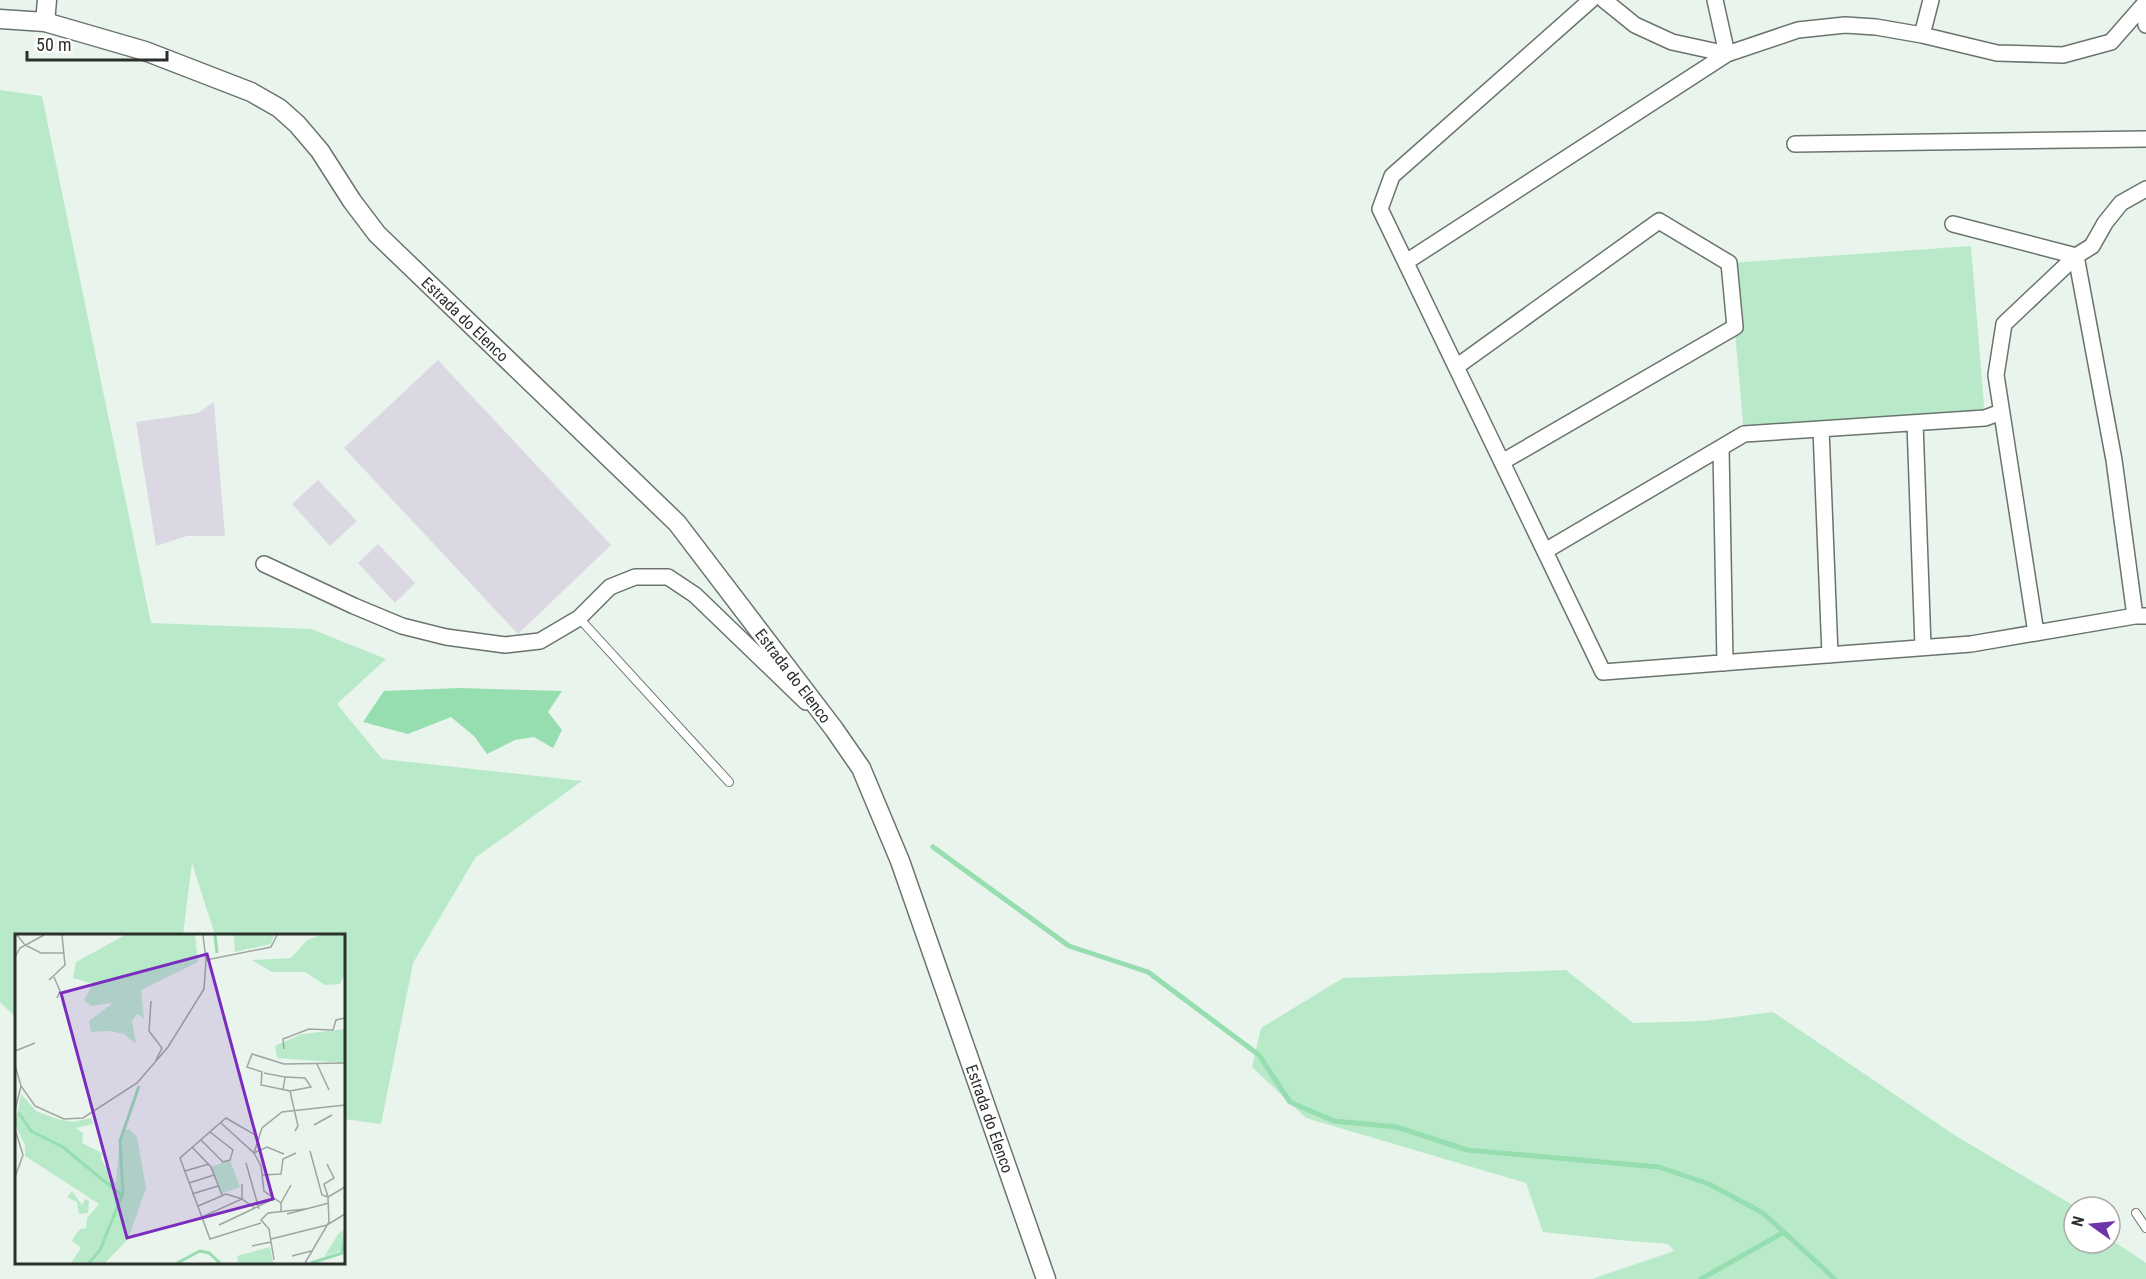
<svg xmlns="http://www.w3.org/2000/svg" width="2146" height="1279" viewBox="0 0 2146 1279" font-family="'Roboto Condensed',sans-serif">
<rect width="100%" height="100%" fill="#e9f4ec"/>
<path fill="#b8eac9" d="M0,90L42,96L151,623L311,629L386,659L337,704L382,759L582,781L475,858L413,963L381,1124L344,1119V936L215,935L192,863L183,935L16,936V1018L0,1002Z
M1971,246L1985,418L1744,434L1729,263Z
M1566,970L1633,1023L1704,1021L1773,1012L1956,1136L2076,1207H2074V1243H2110V1236L2116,1243L2146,1263V1279H1592L1674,1251L1668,1244L1619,1240L1543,1232L1526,1183L1306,1118L1252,1067L1261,1028L1343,978Z"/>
<path fill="#96ddb0" d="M460,688L562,691L548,712L562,730L553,748L534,737L515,740L487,754L474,736L451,717L408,734L363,722L384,691Z"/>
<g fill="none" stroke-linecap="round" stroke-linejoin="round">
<path stroke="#96ddb0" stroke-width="5" d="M933,847L1069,946L1148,972L1259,1055L1290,1102L1334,1121L1397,1127L1467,1150L1659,1167L1709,1184L1763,1213L1835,1279
M1701,1279L1784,1232"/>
</g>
<path fill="#dcd8e3" d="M438,360L611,545L518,634L344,448Z
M214,402L225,536H187L156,546L136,422L198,413Z
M318,480L357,521L330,546L292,504Z
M378,544L415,583L395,603L358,563Z"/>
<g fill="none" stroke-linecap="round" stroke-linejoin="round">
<defs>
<path id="service" d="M579,618L729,782
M2136,1213L2146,1228"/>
<path id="minor" d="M1591,0L1392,176L1380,209L1603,672L1971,644L2135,616H2146
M1604,0L1635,25L1672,42L1727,54L1798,30L1845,25L1876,27L1922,35L1997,53L2063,55L2111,42L2146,2
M2144,5L2146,25
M1922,35L1931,0
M1795,144L2146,139
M1953,224L2076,256L2092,246L2105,223L2121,203L2146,189
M1406,262L1727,54L1715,0
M1456,367L1659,221L1729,263L1735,327L1502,462
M1915,423L1923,647
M1821,429L1830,655
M1721,448L1725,663
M1545,551L1744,434L1985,418L2001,412
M264,564L354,606L402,626L446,637L505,645L540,641L579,618L610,587L635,577H668L695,595L806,702
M2036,633L1996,375L2004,324L2076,256L2114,460L2135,616"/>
<g id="tertiary">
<path id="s1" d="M0,19L45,22L145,51L251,92L279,108L297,124L320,151L352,201L377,234L677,523L834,729L861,768L900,861L1046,1279"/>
<path d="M45,22L47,0"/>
</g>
</defs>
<use href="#service" stroke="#6a746d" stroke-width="10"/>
<use href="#minor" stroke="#6a746d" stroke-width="18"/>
<use href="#tertiary" stroke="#6a746d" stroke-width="21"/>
<use href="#service" stroke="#fff" stroke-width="8"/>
<use href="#minor" stroke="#fff" stroke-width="15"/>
<use href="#tertiary" stroke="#fff" stroke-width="18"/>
</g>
<g text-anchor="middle" stroke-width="4.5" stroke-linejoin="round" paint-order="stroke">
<g font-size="16" fill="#2c302d" stroke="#fff">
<text dy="6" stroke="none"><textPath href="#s1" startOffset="578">Estrada do Elenco</textPath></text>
<text dy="6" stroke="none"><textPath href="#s1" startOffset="1064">Estrada do Elenco</textPath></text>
<text dy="6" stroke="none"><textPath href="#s1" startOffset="1552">Estrada do Elenco</textPath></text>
</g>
</g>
<g transform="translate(15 934)">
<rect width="330" height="330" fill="#e9f4ec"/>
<path d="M110,1H180L183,28L126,56L129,84L122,80L117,87L121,110L109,100L95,97L76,98L74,87L98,69L76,72L69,66L78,50L58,44L61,28ZM219,1H259L256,10L220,18ZM306,1H330V40L325,50L310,51L290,38H257L237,26L276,24L292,6ZM330,95V129L262,124L260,112L287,100ZM6,160L21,177L42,185L57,188L76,184L78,190L61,194L68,199L67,209L87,219L86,225L101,249L105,203L109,196L114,195L122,203L131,254L113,305L90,329H56L66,314L57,307L59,303L65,295L71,294L72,284L84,270L10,222V211L0,191ZM215,226L225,253L206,260L196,233ZM57,257L67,271L70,265L74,267L73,279L64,280L62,268L52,263ZM330,295V315L309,323L323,300ZM255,313L258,329H223L222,322Z" fill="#b8eac9"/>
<path fill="none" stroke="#96ddb0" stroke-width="3" d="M200,1L202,19M4,179L16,197L48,213L106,261M74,329L85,316L108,259L105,207L124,152M162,329L185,317L194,319L205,329M296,329L327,319L330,301"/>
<path fill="none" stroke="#9da6a0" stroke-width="1.5" d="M2,1L10,11L26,19H48M0,23L5,14L29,1M191,26L256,13L262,1M39,43L45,57L42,64M34,46L50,31L47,1M136,67L134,97L147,114L140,128M269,115L268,105L294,95L318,96L321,86L330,84M0,117L20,109M302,130L314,156M0,131L6,152L20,172L49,185L68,184L122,149L153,113L189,55L191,26L188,1M249,139L270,143L268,156M270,143L290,144L296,153L275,157M0,176L6,152M206,189L239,219L252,213L269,220M299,191L317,181M0,195L8,221L0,243M280,197L283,192L275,157L246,151L247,138L232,133L237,120L269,130L330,129M242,202L211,184L165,224L195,305L246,289M186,206L208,228L215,226L218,216L195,198M177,213L196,233L207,261M295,217L307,261L313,263M231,229L244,275M312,230L319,244L309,250L313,263M170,237L194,230M247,241L266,240L268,225L281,219M174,249L199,241M227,250V265L240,274L258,265M177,260L203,252M266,269L249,257L246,232L239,219L247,194L267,178L330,171M183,272L211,260L227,265L187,283M266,277V269L276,251M272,280L314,269M204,291L240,274M256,305L312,291L330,280M237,312L256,308M277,322L296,317M259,326L254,295L246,286L253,279L290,275M290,329L314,288L313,263L330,253"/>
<path fill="#7b2cbf" fill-opacity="0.15" stroke="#7b2cbf" stroke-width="3" d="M192,20L258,265L112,304L46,59Z"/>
<rect width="330" height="330" fill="none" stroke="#2c302d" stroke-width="3"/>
</g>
<g transform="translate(2092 1225) rotate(285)"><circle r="28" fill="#ffffff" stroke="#abacab" stroke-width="1.5"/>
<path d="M0-4.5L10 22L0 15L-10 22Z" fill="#7034a9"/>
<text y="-9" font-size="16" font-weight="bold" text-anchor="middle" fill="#2c302d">N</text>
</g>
<path d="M27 51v9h140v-9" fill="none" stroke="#2c302d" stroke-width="3"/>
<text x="36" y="51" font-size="18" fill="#2c302d" stroke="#ffffff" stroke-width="4.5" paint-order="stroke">50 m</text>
</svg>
